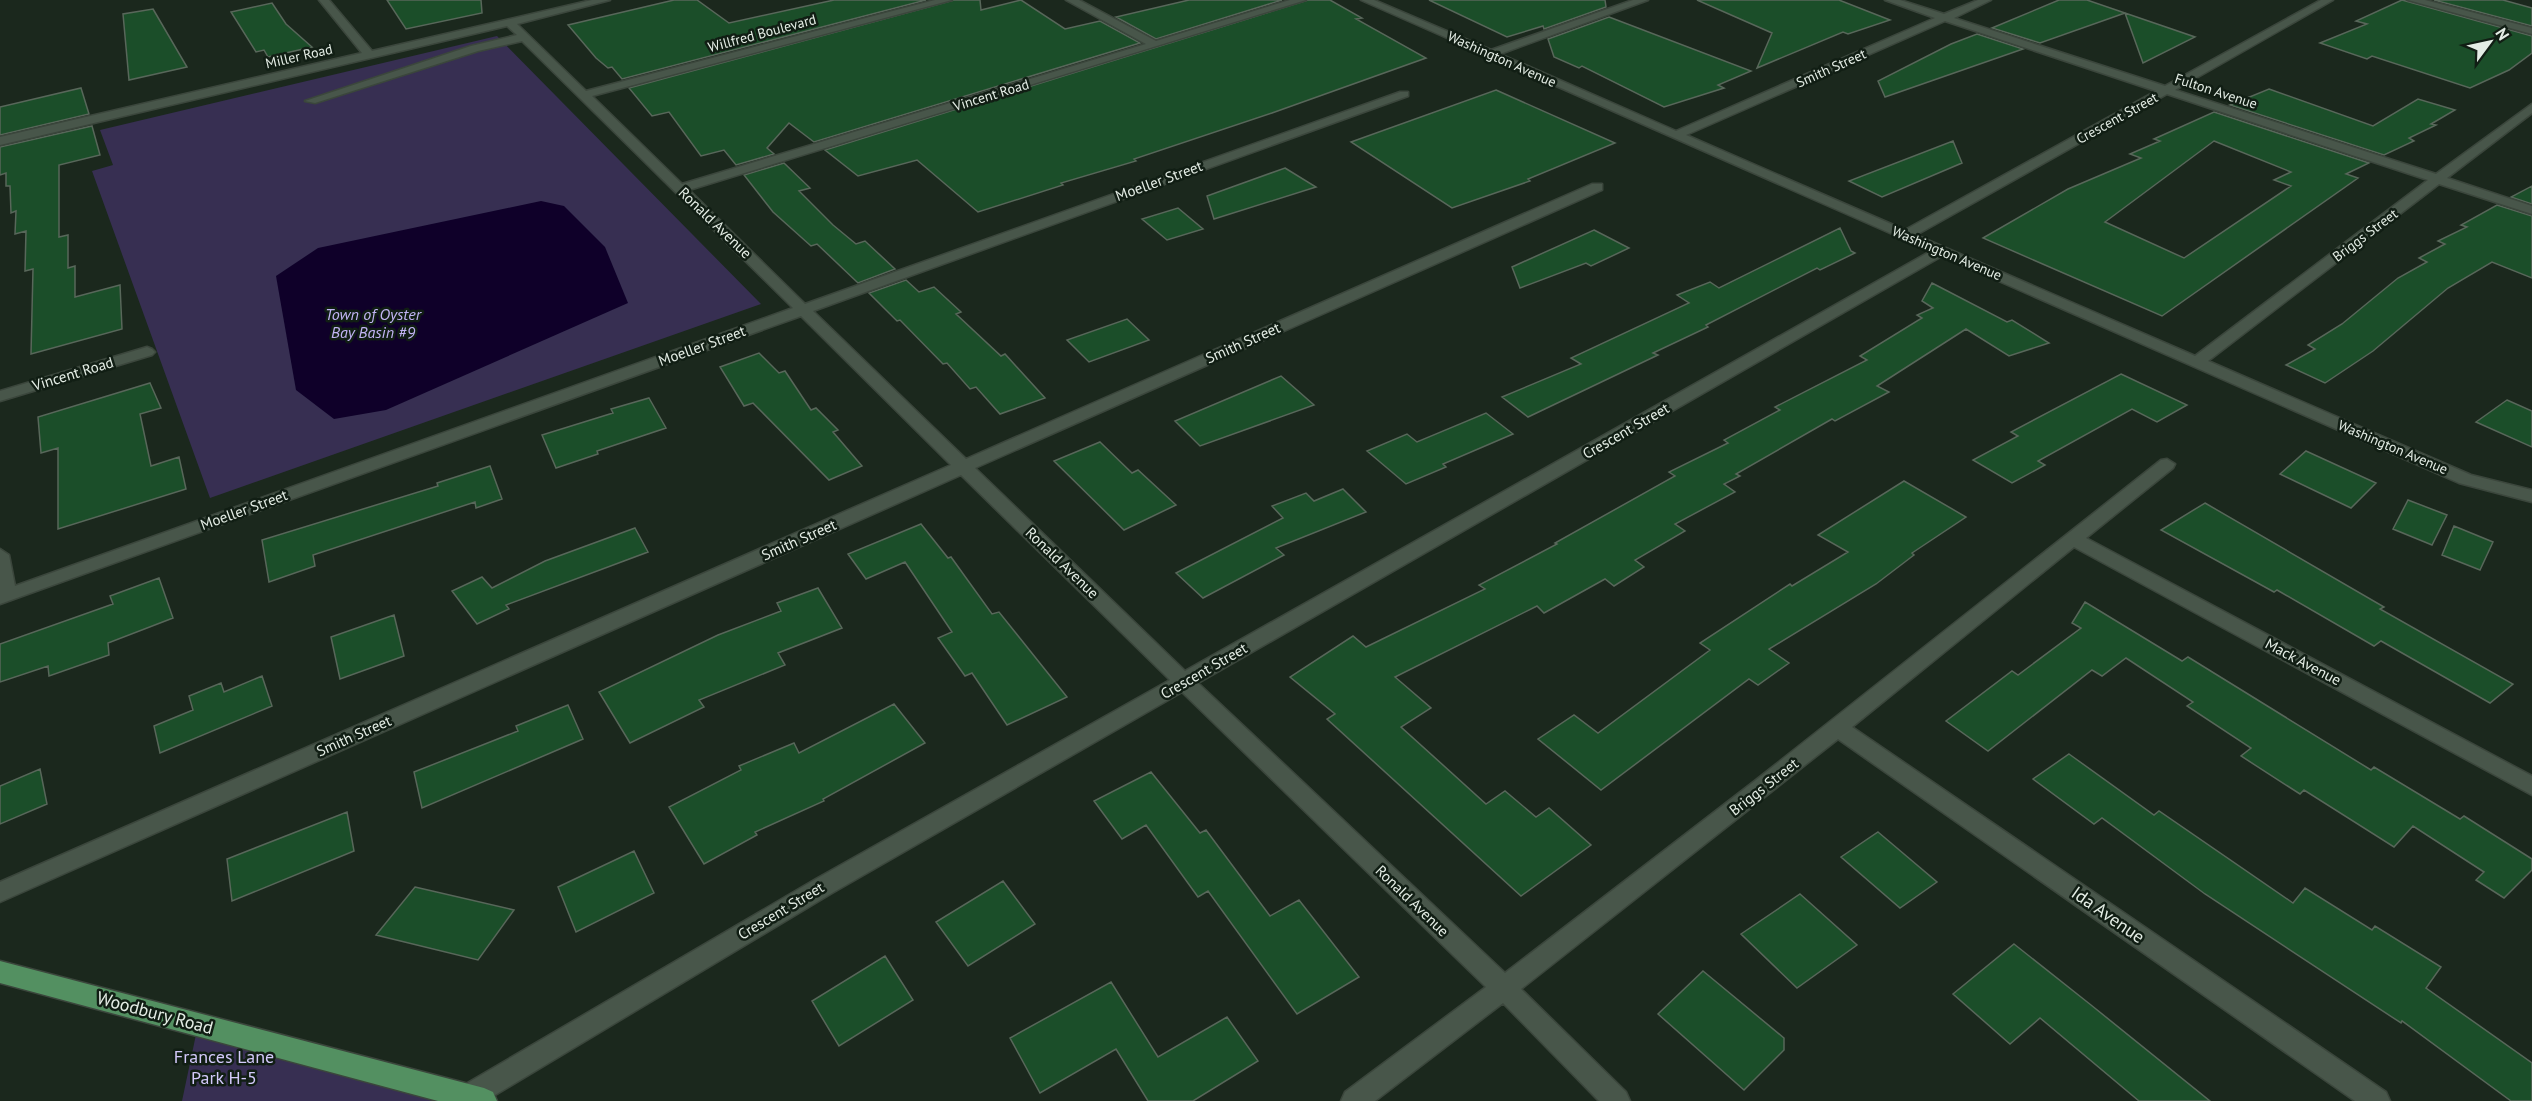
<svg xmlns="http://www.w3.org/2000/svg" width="2532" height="1101" viewBox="0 0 2532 1101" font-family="'PT Sans',sans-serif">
<rect width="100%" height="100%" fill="#1b281d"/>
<path fill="#372f52" d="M497,36L761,304L210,498L92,171L113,165L100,130Z
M198,1025L482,1101H182Z"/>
<path fill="#0f0029" d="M541,201L564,206L605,247L628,303L386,410L334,419L296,390L276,276L318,248Z"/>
<path fill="#1b4e29" stroke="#58675a" stroke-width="1.5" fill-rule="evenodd" d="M387,0H481L482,13L406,29Z
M674,0H697L729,23L834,0H926L622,79L612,67L608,68L596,58L568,25Z
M954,0H980L981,10L1021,0L1065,29L1100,21L1140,43L814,142L789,123L767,148L774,154L736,165L724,150L701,156L669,112L652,116L629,88Z
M1189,0H1282L1156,39L1116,17Z
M1308,0H1330L1362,18L1356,19L1426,58L1272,113L1134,159L1136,161L1061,183L1063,185L978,212L917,160L858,176L825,150Z
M1429,0H1605L1606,7L1544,29L1543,26L1507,37Z
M1697,0H1839L1890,20L1848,34L1843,32L1757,68L1772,33Z
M2059,0H2087L2195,37L2143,63L2125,13L2040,43L1992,28Z
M2402,0L2532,36V53L2509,70L2470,88L2372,56L2367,59L2320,43L2367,24L2356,21Z
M2434,0H2503L2532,8V26Z
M272,3L286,24L312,47L268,57L264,50L256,52L231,12Z
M153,9L187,67L129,80L123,14Z
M1609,17L1751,71L1718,85L1724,88L1664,107L1582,66L1579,68L1554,57L1548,39Z
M1977,34L2023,49L1885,97L1878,81L1951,44Z
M81,88L89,114L0,135V107Z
M2269,89L2373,126L2418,99L2455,110L2431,124L2436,125L2409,138L2414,141L2384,155L2230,105Z
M1496,90L1615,143L1528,179L1530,181L1452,208L1351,142Z
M2214,112L2369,163L2346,174L2358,178L2162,316L1983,238L2068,189L2141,158L2130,154L2160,141L2154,139ZM2214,141L2291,172L2274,180L2291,186L2184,258L2105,222Z
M92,126L100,155L59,165V237L68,235V268L75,266V297L120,285L122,329L31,354L33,269L25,271L26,231L15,234L16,211L11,213L10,186H6V173L0,175V147Z
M1953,141L1962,163L1882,197L1849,181Z
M784,163L810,188L799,191L833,225L856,244L865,241L895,269L858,283L817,244L811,246L773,212L744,175Z
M1285,168L1316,187L1214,219L1207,196Z
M2532,186V204L2511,197Z
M2497,205L2532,216V278L2492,262L2448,288L2373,351L2325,383L2286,365L2315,349L2308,345L2342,324L2398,278L2427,262L2419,258L2445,244L2438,241L2467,227L2461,225Z
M1178,208L1203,229L1167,240L1142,219Z
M1840,228L1851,251L1855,253L1820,270L1817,268L1706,325L1708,327L1653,353L1658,355L1528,417L1502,397L1581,364L1571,358L1689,303L1677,295L1710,282L1719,288Z
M1594,230L1629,248L1591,266L1586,263L1520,288L1512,267Z
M906,280L919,292L934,287L961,312L956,314L1001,356L1005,354L1045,398L1000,414L976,387L970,389L947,363L943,364L900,320L897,321L869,293Z
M1932,283L2007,322L2012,320L2049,343L2009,356L1966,329L1877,386L1889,392L1835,421L1832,419L1736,474L1740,476L1724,484L1735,492L1675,524L1685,531L1635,560L1644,567L1614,586L1605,579L1544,613L1537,606L1395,677L1431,708L1401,727L1486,804L1505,791L1536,817L1549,808L1591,845L1521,896L1327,719L1335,714L1290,677L1353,636L1366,647L1485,589L1479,585L1557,544L1555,543L1675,476L1669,472L1728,443L1724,440L1780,410L1775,407L1867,360L1860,356L1922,318L1917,315L1933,308L1922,301Z
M1127,319L1149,340L1089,362L1067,340Z
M759,353L779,373L785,371L811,410L816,408L838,430L833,432L862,466L829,480L753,403L744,406L720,367Z
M2121,374L2187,405L2157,422L2132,409L2038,461L2045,465L2012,483L1973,460L2018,436L2011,432Z
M1281,376L1314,405L1200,446L1175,421Z
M150,383L161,408L140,414L151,466L179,457L186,489L58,529V448L41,453L38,417Z
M649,398L666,428L597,451L598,454L556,468L542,435L613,413L611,409Z
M2507,400L2532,411V447L2476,422Z
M1486,413L1513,434L1443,464L1446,467L1406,484L1367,451L1407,434L1417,442Z
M1100,442L1132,473L1138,470L1176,505L1124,530L1054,461Z
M2306,451L2376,483L2351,508L2280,474Z
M490,466L502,499L476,508L475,502L313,555L315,566L269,582L262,540L438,486L437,483Z
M1904,481L1966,517L1912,553L1914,555L1876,584L1769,649L1789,663L1758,685L1749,679L1601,790L1538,739L1574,715L1598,733L1710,650L1700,643L1790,584L1792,586L1848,552L1818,535Z
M1343,489L1366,512L1276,548L1284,555L1203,598L1176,573L1283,518L1272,506L1306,493L1314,501Z
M2408,500L2447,515L2432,545L2393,529Z
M2205,503L2384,607L2380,609L2513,684L2490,703L2381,641L2374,646L2277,590L2274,592L2161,530Z
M921,524L948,558L951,557L992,614L999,612L1067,697L1007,725L972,673L965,676L938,638L952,632L905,562L866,579L848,554Z
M2454,526L2493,542L2480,570L2442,555Z
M635,528L648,552L506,605L509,609L477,624L452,591L482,577L492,588L545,561Z
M159,578L173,618L108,643L109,655L49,676L48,666L0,682V644L113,604L110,596Z
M818,588L842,628L778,653L785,665L699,700L704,707L630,743L599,692L718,635L781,611L777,603Z
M2085,602L2182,661L2188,657L2371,770L2374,767L2460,819L2464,816L2532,859V870L2504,898L2476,880L2484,872L2413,826L2394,847L2304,790L2300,794L2241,756L2251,748L2187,706L2193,702L2126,658L2102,676L2092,670L1988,751L1946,721L2012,671L2018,675L2081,628L2072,623Z
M394,615L404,656L340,679L331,637Z
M262,676L272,706L160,753L154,726L193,710L189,696L221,683L224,692Z
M894,704L925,743L823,799L824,801L755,832L757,835L704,864L669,807L741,770L739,766L794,743L799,753Z
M568,705L583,739L422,808L414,772L518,731L516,726Z
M2069,754L2154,815L2159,811L2293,903L2305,888L2372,930L2375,926L2441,967L2426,988L2532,1063V1101H2511L2402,1021L2401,1023L2205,894L2102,818L2094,824L2033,779Z
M40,769L47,804L0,824V786Z
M1151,772L1200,833L1206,830L1270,916L1299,900L1359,977L1297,1014L1208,891L1198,897L1146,825L1122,839L1094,801Z
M347,812L354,851L232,901L227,859Z
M1878,832L1937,882L1900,908L1841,857Z
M634,851L654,893L576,932L558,887Z
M1003,881L1035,924L968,966L936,922Z
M415,887L514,910L478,960L376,935Z
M1800,894L1857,945L1797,988L1741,934Z
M2014,944L2091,1005L2210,1101H2139L2040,1018L2010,1044L1953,994Z
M885,956L913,1000L839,1046L812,1001Z
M1703,971L1784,1038V1050L1744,1090L1658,1014Z
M1111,982L1158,1057L1227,1017L1258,1061L1193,1101H1148L1116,1049L1040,1093L1010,1038Z"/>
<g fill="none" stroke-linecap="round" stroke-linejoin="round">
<defs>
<path id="minor" d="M319,0H329L372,51L592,0H610L517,24L586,91L935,0H952L592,96L682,184L1146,44L1066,0H1079L1156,41L1290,0H1306L689,190L805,304L1400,92H1408V96L813,311L966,459L1592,184H1602V190L975,468L1185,671L1931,251L1361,0H1374L1491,50L1633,0H1648L1500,54L1676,131L1935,18L1885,0H1900L1944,14L1978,0H1991L1954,18L2165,86L2321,0H2333L2175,90L2436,174L2532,104V113L2447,178L2532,206V214L2439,184L2208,361L2471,475L2532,490V502L2459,483L1942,256L1198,683L1505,973L1756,780L2161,460L2167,459L2175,464L2173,468L2086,538L2532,776V795L2074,547L1852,727L2386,1092L2390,1101H2355L1838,739L1521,989L1626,1092L1630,1101H1599L1503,1003L1375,1101H1341L1345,1092L1486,987L1182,692L832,893L485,1101H457L455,1097L459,1088L816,879L1170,680L961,475L0,902V882L951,465L801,316L0,604V549L9,555L15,586L793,308L522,41L478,51L315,103L305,101L471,46L517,35L507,26L0,145V137L362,53ZM1945,21L2156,91L1905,230L1686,135ZM2167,94L2428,180L2195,356L1916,235Z
M2408,0H2425L2532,28V34Z
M147,347L152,349L155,352L152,355L0,401V391Z"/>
<path id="major" d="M0,961L484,1088L493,1092L497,1101H438L0,983Z"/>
</defs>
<use href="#minor" stroke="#3b463c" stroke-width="3"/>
<use href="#major" stroke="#3b463c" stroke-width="3"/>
<use href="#minor" fill="#48564a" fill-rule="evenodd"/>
<use href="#major" fill="#539061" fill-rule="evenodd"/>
</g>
<g text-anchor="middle" stroke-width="5" stroke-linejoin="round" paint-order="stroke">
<g font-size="14" fill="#e4ede5" stroke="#111e14">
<text transform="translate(762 33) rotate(-15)" y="5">Willfred Boulevard</text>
<text transform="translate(299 56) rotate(-13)" y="5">Miller Road</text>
<text transform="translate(1502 59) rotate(24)" y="5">Washington Avenue</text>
<text transform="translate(1831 68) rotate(-24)" y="5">Smith Street</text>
<text transform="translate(2216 91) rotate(18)" y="5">Fulton Avenue</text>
<text transform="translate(991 95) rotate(-17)" y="5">Vincent Road</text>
<text transform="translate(2117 118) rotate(-29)" y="5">Crescent Street</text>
<text transform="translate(2365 235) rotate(-37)" y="5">Briggs Street</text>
<text transform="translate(1947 253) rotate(23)" y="5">Washington Avenue</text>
<text transform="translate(2393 447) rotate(23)" y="5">Washington Avenue</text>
</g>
<g font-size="15" fill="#e4ede5" stroke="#111e14">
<text transform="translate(1159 181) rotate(-20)" y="5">Moeller Street</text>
<text transform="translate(715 223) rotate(44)" y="5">Ronald Avenue</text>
<text transform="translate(1243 343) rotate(-24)" y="5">Smith Street</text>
<text transform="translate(702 346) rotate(-20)" y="5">Moeller Street</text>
<text transform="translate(73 374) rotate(-17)" y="5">Vincent Road</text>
<text transform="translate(1626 431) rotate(-30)" y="5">Crescent Street</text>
<text transform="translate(244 510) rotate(-20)" y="5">Moeller Street</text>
<text transform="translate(799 540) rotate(-24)" y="5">Smith Street</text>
<text transform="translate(1062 563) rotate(44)" y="5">Ronald Avenue</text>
<text transform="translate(2303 662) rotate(28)" y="5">Mack Avenue</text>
<text transform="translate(1204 671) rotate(-30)" y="5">Crescent Street</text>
<text transform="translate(354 736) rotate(-24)" y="5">Smith Street</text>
<text transform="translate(1764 787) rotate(-38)" y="5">Briggs Street</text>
<text transform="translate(1412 901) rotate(44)" y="5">Ronald Avenue</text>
<text transform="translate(781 911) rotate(-31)" y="5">Crescent Street</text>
</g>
<g font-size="16" font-style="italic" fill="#c2b4f4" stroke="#111e14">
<text x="373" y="320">Town of Oyster<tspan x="373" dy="18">Bay Basin #9</tspan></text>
</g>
<g font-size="18" fill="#e4ede5" stroke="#111e14">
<text transform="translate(2108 915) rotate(35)" y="6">Ida Avenue</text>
<text transform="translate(155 1013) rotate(15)" y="6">Woodbury Road</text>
</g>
<g font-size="18" fill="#d3c9fa" stroke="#111e14">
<text x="224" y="1063">Frances Lane<tspan x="224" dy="21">Park H-5</tspan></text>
</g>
</g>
<g transform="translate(2490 42) rotate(57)" stroke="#111e14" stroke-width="4.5" paint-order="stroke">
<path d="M0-4.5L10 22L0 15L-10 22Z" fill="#e4ede5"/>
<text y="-9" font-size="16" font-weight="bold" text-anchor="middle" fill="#e4ede5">N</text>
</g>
</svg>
